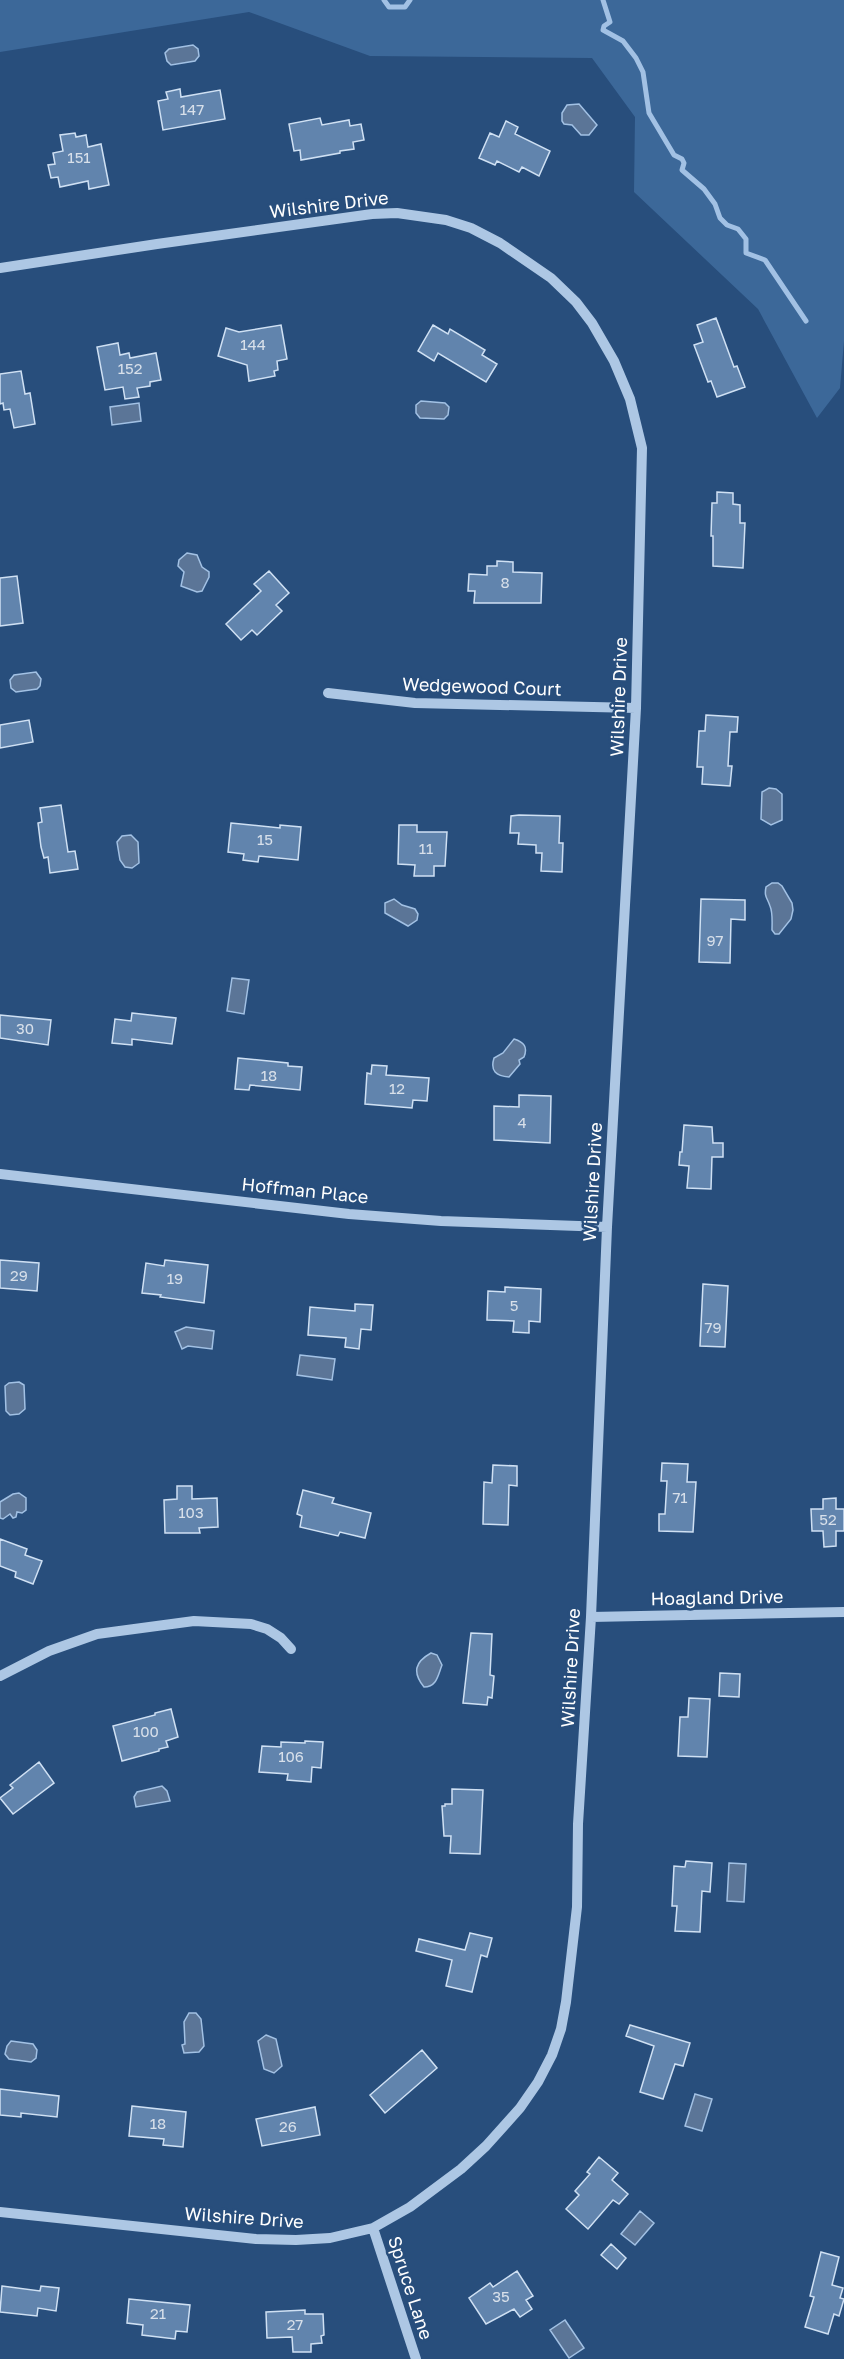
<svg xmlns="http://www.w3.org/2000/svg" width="844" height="2359" viewBox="0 0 844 2359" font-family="'Golos Text',sans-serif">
<rect width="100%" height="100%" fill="#284e7c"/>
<path fill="#3c6899" d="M0,0H844V341L840,388L817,418L758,309L634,192L635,117L592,58L370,56L249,12L0,52Z"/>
<path fill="#5b7597" stroke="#a2c1e4" stroke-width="1.5" d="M193,45L198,49L199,56L195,61L171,65L167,61L165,53L169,49Z
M579,104L597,125L589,135H581L572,125L564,124L562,121V113L567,105Z
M421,401L445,403L449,407L448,415L444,419L420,418L416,413V405Z
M139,403L141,421L112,425L110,407Z
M187,553L197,555L202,567L209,572V577L202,591L197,592L181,586L184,572L178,566L179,560Z
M36,672L41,679L40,686L37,689L16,692L11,688L10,680L14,675Z
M769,788L776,789L782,794V820L771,825L761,819L762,792Z
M131,835L138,842L139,863L132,868L125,867L120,860L117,842L122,836Z
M772,883H778L782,886L792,903L793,910L791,919L779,934H775L772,930C772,922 773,913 770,906C767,897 764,897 766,887Z
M394,899L402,905L415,909L418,914L417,920L408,926L385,913V903Z
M232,978L249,980L244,1014L227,1011Z
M514,1039C524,1042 528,1047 524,1057L519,1060L520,1064L509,1077C496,1076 490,1071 494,1058L503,1053Z
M186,1327L214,1331L212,1349L188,1346L182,1349L175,1332Z
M300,1355L335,1359L332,1380L297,1375Z
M19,1382L24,1385L25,1409L19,1414L10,1415L6,1411L5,1386L9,1383Z
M19,1493L26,1498V1510L22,1513L17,1512L16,1517L13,1518L10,1514L3,1519L0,1518V1502L13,1494Z
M431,1653L437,1655L442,1665C438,1675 437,1687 424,1687C412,1672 415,1662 431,1653Z
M162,1786L167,1791L170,1801L136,1807L134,1797L137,1792Z
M729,1863L746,1864L744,1902L727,1901Z
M189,2013H196L201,2019L204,2046L199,2052L184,2053L182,2045L185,2044L184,2022Z
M266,2035L276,2039L282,2066L274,2073L264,2069L258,2041Z
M11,2041L33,2044L37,2050L36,2058L31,2062L9,2059L5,2054L7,2046Z
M695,2094L712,2099L702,2131L685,2126Z
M640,2211L654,2223L635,2245L621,2234Z
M565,2320L584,2348L569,2358L550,2330Z"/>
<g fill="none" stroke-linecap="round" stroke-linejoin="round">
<path stroke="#a2c1e4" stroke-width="5" d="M384,0L389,7H405L410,0
M603,0L610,22L604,26L603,30L623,41L636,58L643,72L649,113L674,155L682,159L684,163L682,170L704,189L715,204L720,218L727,225L738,229L746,239V253L765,260L806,321"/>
</g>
<path fill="#6184ad" stroke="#cfe0f3" stroke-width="1.5" d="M180,89L181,97L220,90L225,119L163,130L158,101L168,99L166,92Z
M320,118L322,125L349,120L350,126L361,124L364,140L353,142L354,149L340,151V153L301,160L300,150L294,151L289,124Z
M506,121L518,127L515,134L550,151L539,176L522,167L519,172L497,161L495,165L479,158L490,133L499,137Z
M75,133L76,137L86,135L88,147L101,144L109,185L89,189L88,181L60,187L58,177L51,178L48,165L55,164L53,153L63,151L60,135Z
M716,318L734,367L737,366L745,387L717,397L711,381L708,382L694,345L703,342L697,325Z
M281,325L287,359L277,361L278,370L274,371L275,376L249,381L247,365L218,356L226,328L239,332Z
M433,325L448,334L450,329L485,350L482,355L497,364L486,382L438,353L434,361L418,351Z
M118,343L120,355L129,353L130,358L156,353L161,380L150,382V386L137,388L139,397L125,399L123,387L105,390L97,347Z
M21,371L25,394L30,393L35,424L14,428L10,409L4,410L3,403L0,404V374Z
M717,492L733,493V504L740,505V523H745L743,568L713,566V536H711L712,503H717Z
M497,561L513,562V572L542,573L541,603H474L475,591H468L469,574L487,575V566H497Z
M269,571L289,593L276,605L282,611L257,635L252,630L241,640L226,624L261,591L254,584Z
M17,576L23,623L0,626V578Z
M706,715L738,717L737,732H730L728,766H732L730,786L702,784L703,767H697L699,731H705Z
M29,720L33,742L0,748V725Z
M61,805L68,852L75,851L78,869L50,873L48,857L44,858L41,847L38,823L42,822L40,808Z
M519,815L560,816L559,843H563L562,872L541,871L542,853H536V845L518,844L519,833H510L511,816Z
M231,823L280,828V825L301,827L298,860L259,856L258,862L243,860L244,854L228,852Z
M399,825H417V832H447L445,866H434V876H414L415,865L398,864Z
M701,899L745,900V920L731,919L730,963L699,962Z
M132,1013L176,1018L172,1044L132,1039V1045L112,1043L115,1019L131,1021Z
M0,1015L51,1020L48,1045L0,1038Z
M238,1058L288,1063V1066L302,1067L300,1090L250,1085L249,1090L235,1089Z
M372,1065L387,1066L386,1075L429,1078L427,1101L413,1100L412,1108L365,1104L367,1073L371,1074Z
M519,1095L551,1096L550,1143L494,1140V1106L519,1107Z
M684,1125L712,1127L713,1143H723V1157H712L711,1189L687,1188L689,1166L679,1165L680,1152H682Z
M0,1260L39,1263L37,1291L0,1288Z
M165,1260L208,1265L204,1303L160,1297L161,1295L142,1293L146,1263L164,1266Z
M703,1284L728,1286L725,1347L700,1346Z
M505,1287L541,1289L540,1322L529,1321V1333L513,1332L514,1321L487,1320L488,1291L505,1292Z
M355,1304L373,1305L371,1330L361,1329L359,1349L345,1347L346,1338L308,1335L310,1307L355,1311Z
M662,1463L688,1464L687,1482H696L693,1532L659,1531V1514H665L667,1481H661Z
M493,1465L517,1466V1486L509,1485L508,1525L483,1524L484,1482L492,1483Z
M177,1486H192V1499L217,1498L218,1527L199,1528L200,1533H165L164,1500L177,1499Z
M303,1490L334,1498L332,1503L371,1513L365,1538L340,1532L338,1536L300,1527L302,1516L297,1514Z
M836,1498V1509H844V1531H836V1546L824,1547L823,1531H812L811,1509H823V1499Z
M0,1539L27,1549L25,1555L42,1561L33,1584L15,1577L16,1572L0,1566Z
M471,1633L492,1634L490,1675L494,1676L492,1698L488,1697L487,1705L463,1703Z
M720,1673L740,1674L739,1697L719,1696Z
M689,1698L710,1699L707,1757L678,1756L680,1717H688Z
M171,1709L178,1737L166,1741L168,1747L159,1749V1751L122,1761L113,1726L155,1715V1713Z
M305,1741L323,1742L321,1768L312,1767L311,1782L287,1780L288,1774L259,1772L262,1746L281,1747V1742L305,1743Z
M39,1762L54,1783L13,1814L0,1798L13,1788L10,1785Z
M452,1789L483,1790L480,1854L450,1853L451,1836H444L442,1806H445V1804H452Z
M686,1861L712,1863L710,1892L702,1891L700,1932L675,1931L677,1906H672L674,1866L685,1867Z
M470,1933L492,1938L487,1957L481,1955L472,1992L446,1986L452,1960L416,1951L419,1939L465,1950Z
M630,2025L690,2043L683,2066L675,2064L663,2099L640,2092L654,2046L626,2036Z
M422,2050L437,2068L385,2113L370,2095Z
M0,2089L59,2096L57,2117L21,2113V2117L0,2115Z
M132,2106L186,2112L183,2147L163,2145L164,2139L129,2136Z
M315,2107L320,2135L262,2146L256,2119Z
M599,2157L618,2173L612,2180L628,2194L619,2204L613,2200L588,2229L566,2209L579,2195L575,2191L590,2174L587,2172Z
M611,2244L626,2258L617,2269L601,2255Z
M821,2252L839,2257L832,2285L843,2288L840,2298L844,2299L839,2316L834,2314L828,2334L805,2327L814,2297L810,2296Z
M517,2271L533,2296L526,2300L532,2309L520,2317L514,2309L486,2324L469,2298L490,2283L493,2287Z
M2,2286L40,2291L41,2286L59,2288L56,2311L38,2308L37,2316L0,2312Z
M129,2299L190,2305L187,2332L176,2331L175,2339L142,2335L143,2325L127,2323Z
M305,2310V2314H323L324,2335L321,2336L322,2343L311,2344V2352H293L292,2337L267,2338L266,2312Z"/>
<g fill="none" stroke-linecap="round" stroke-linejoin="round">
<path stroke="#adc7e4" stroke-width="10" d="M0,268L157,244L372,214L397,213L446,220L471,228L500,243L551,278L576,302L592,323L614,361L630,399L642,448L636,708L607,1227L591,1617L578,1824L577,1907L566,2002L561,2029L552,2055L538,2082L520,2108L486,2146L461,2169L410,2207L373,2228L330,2238L296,2240L256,2239L0,2212
M328,693L415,703L636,708
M0,1174L349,1214L441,1221L607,1227
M591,1617L844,1612
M0,1676L49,1651L97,1634L194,1621L251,1624L267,1629L281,1638L291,1649
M373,2228L416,2359"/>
</g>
<g text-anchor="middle" stroke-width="5" stroke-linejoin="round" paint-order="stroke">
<g font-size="15" fill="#d8e0ea">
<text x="192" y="115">147</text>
<text x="79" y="163">151</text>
<text x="253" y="350">144</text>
<text x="130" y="374">152</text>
<text x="505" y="588">8</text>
<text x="265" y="845">15</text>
<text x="426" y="854">11</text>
<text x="715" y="946">97</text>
<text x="25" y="1034">30</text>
<text x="269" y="1081">18</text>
<text x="397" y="1094">12</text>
<text x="522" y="1128">4</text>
<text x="19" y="1281">29</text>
<text x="175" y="1284">19</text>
<text x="514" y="1311">5</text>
<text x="713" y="1333">79</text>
<text x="680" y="1503">71</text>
<text x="191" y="1518">103</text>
<text x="828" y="1525">52</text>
<text x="146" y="1737">100</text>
<text x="291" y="1762">106</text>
<text x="158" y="2129">18</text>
<text x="288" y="2132">26</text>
<text x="501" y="2302">35</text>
<text x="158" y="2319">21</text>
<text x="295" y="2330">27</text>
</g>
<g font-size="18" fill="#fff" stroke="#284e7c">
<text transform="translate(329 205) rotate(-7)" y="6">Wilshire Drive</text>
<text transform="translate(482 687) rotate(2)" y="6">Wedgewood Court</text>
<text transform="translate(619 697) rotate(-88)" y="6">Wilshire Drive</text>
<text transform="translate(593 1182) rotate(-87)" y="6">Wilshire Drive</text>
<text transform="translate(305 1191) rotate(6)" y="6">Hoffman Place</text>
<text transform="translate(717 1598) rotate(-1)" y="6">Hoagland Drive</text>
<text transform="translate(571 1668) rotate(-87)" y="6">Wilshire Drive</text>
<text transform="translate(244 2218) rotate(4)" y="6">Wilshire Drive</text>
<text transform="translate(410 2288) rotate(72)" y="6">Spruce Lane</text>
</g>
</g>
</svg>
